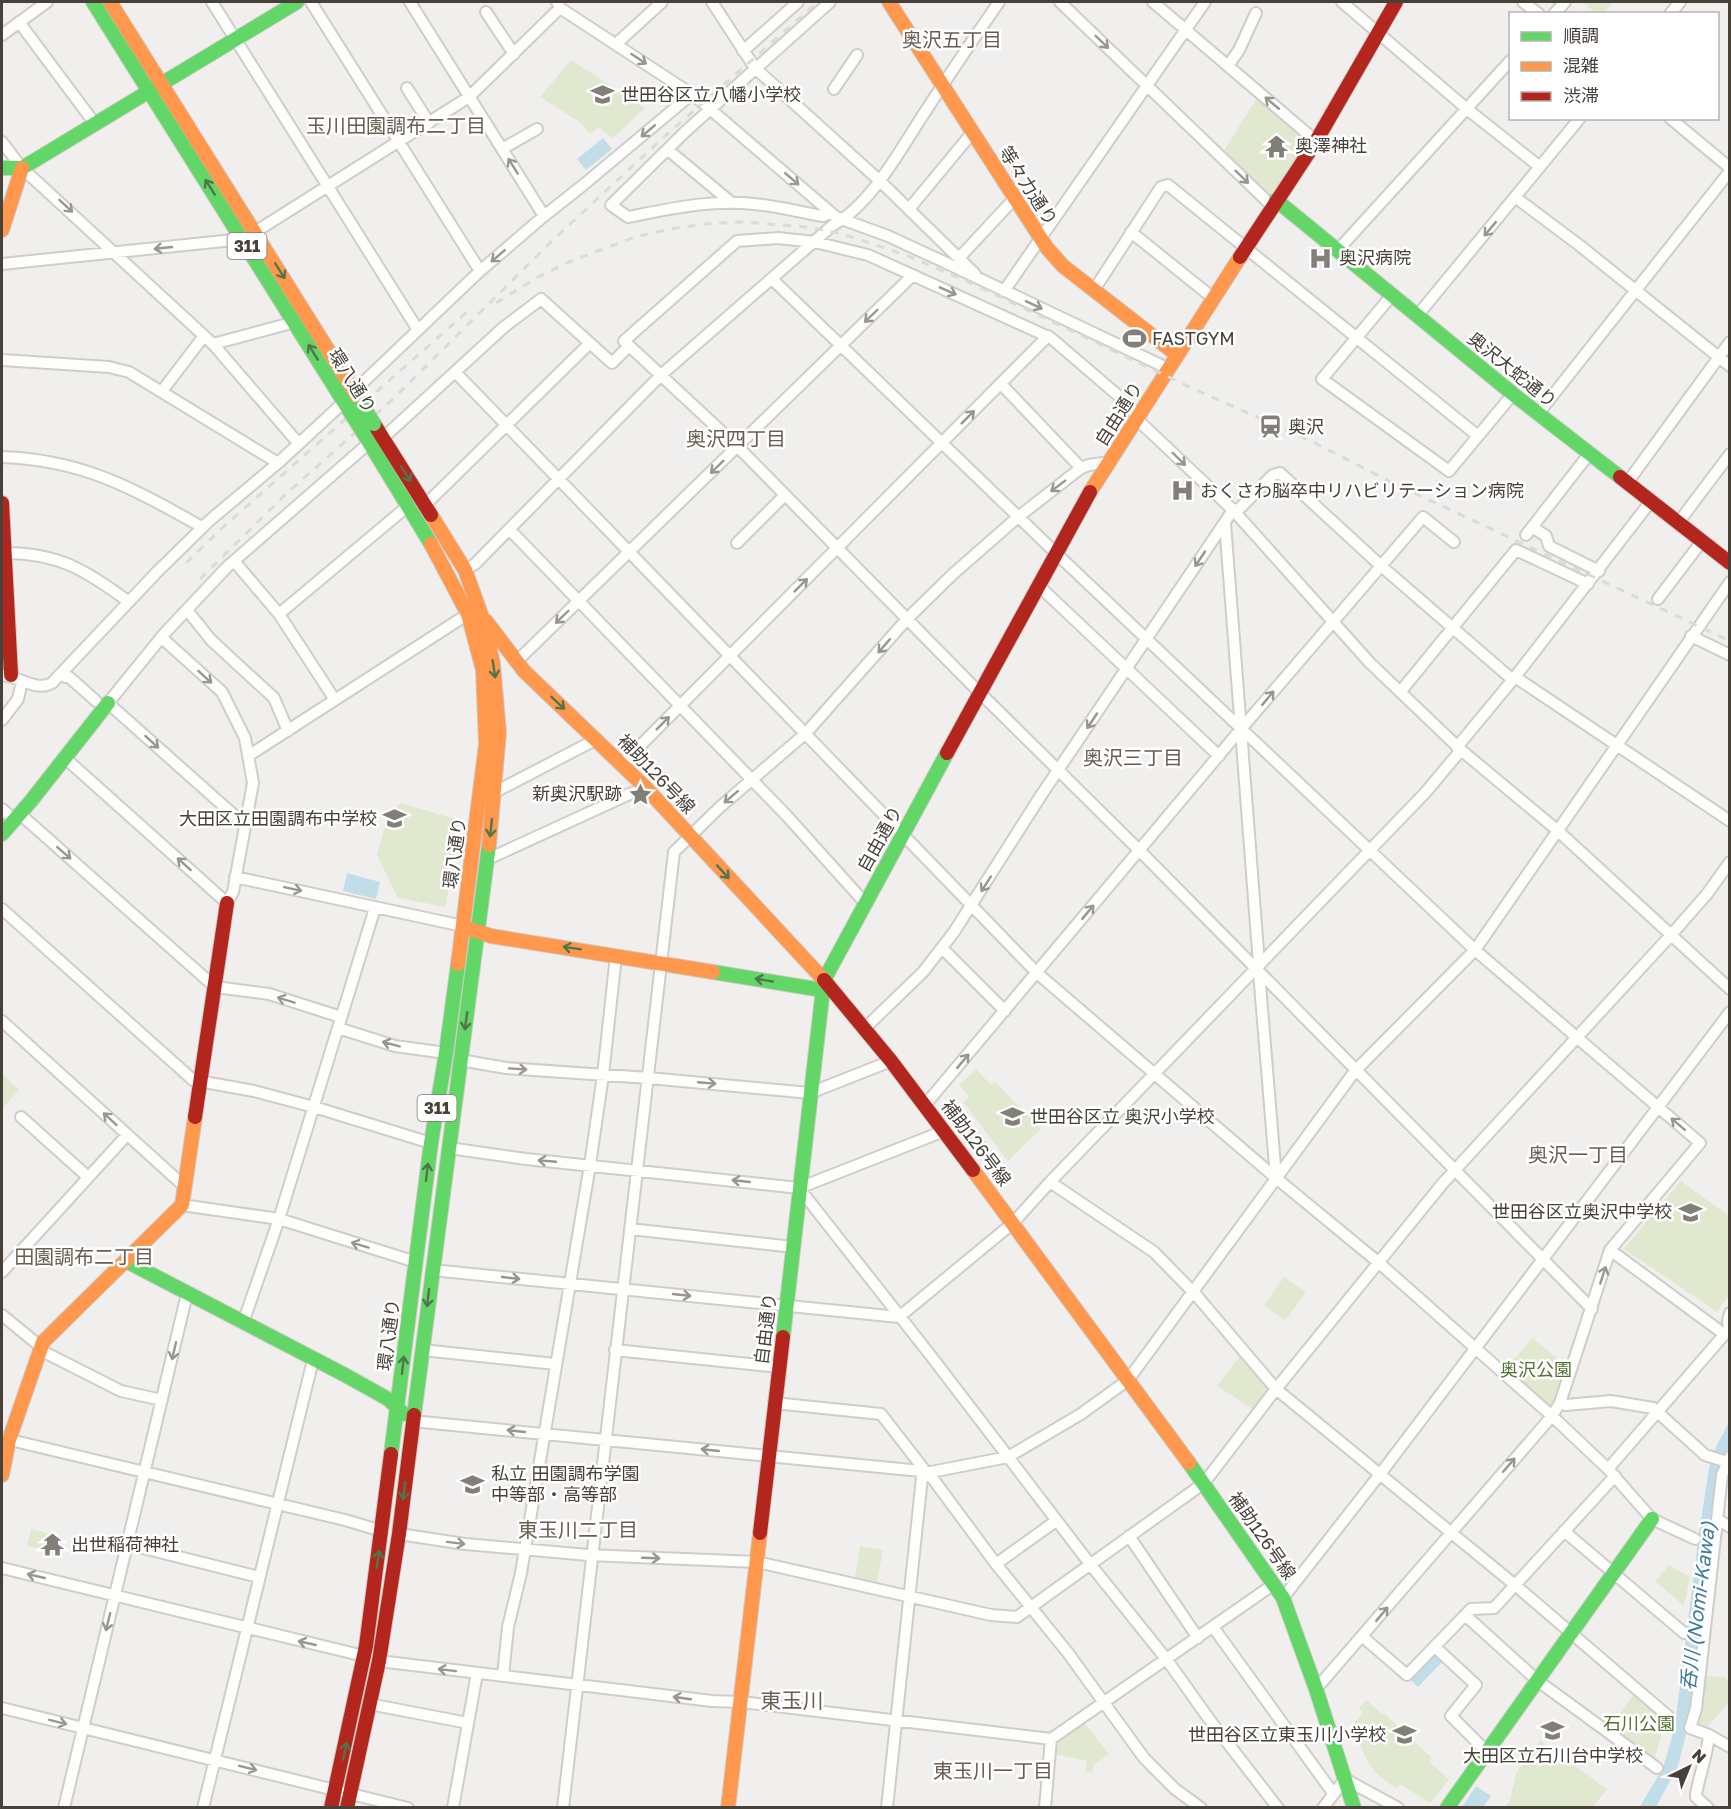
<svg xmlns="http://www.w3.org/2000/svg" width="1731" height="1809" viewBox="0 0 1731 1809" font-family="'Golos Text','Noto Sans JP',sans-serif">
<rect width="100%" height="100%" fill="#f1efed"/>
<path fill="#e0e8d0" d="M1582,2H1613L1603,14L1596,13Z
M571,60L645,108L613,138L598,127L590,134L581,123L540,97Z
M1258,96L1312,142L1272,201L1223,152Z
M400,803L459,820L446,907L398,898L377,855L387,819Z
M976,1069L991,1085L995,1082L1041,1129L1008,1161L963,1102L969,1097L959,1085Z
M2,1074L19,1090L2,1109Z
M1681,1181L1729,1216V1295L1717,1312L1624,1249Z
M1284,1277L1306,1292L1285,1321L1264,1305Z
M1532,1338L1572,1370L1551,1410L1503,1372Z
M1240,1356L1270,1389L1254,1410L1217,1386Z
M31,1529L52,1534L48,1551L27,1546Z
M860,1546L883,1550L876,1588L854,1583Z
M1669,1565L1690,1577L1684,1606L1655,1581Z
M1701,1676L1725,1677L1729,1682V1703L1702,1732L1691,1727Z
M1634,1694L1666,1721L1654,1761L1609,1728Z
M1367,1700L1381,1713H1384L1432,1758L1429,1761L1449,1780L1430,1803L1400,1784L1397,1789C1368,1771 1363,1756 1354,1723L1363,1713L1359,1708Z
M1083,1721L1109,1754L1094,1765L1092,1773L1085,1772L1087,1761L1054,1754L1056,1740Z
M1540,1740L1607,1789L1593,1807H1505L1510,1801L1516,1773Z"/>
<path fill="#c2ddea" d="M603,138L612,149L586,170L577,159Z
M347,873L380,882L376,899L343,891Z
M978,1132L1000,1161L988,1169L967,1141Z
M1729,1422V1447L1718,1472L1692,1710L1678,1766L1656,1807L1639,1808L1663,1768L1675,1726L1698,1540L1709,1468L1717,1445Z
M1435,1655L1442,1662L1418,1687L1411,1680Z
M1476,1786L1491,1796L1483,1807H1462Z"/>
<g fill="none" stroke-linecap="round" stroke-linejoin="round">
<defs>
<path id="street" d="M212,2L418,330
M311,2L480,271
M410,2L544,216
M557,2L560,8L696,97L836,217L888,236L940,260L1167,368
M712,2L755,68L881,182L975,274
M830,2L686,131L611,205L628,217C669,209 712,199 754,204C777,206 800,212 823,216L831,213
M1060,2L1272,206
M1153,2L1316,141
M1342,2L1467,109L1540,167
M1523,2L1539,14
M486,12L514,54
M1554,14L1565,2
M1670,14L1680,2
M19,22L95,124
M2,35L47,2
M616,44L662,2
M743,51L798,2
M1228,66L1239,50L1256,13
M407,88L429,123
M834,89L857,55
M1670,118L1730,168
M2,142L22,168L213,344L299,444
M502,149L537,129
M668,150L732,203
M1515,197L1579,245L1730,366
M909,209L972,133
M255,232L469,97L560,8
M1131,232L1213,298
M1338,250L1510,61
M959,258L1014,199
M2,264L243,239
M772,279L1061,558L1475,950L1700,1143L1610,1250L1560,1403L1552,1416L1316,1689
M1094,290L1161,187L1168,185L1478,436
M1004,291L1205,2
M1392,295L1322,379L1449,471L1513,394
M1417,316L1580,118
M213,344L295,322
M2,360L109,367L129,372L278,463
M455,372L1037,973L1276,1178L1378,1262L1552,1416L1608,1469L1652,1519L1695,1539
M1001,384L1081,468
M162,391L204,336
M354,391L480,271L544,216L582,186L686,99L687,91
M1538,414L1730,171
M383,438L504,327L541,299L612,363L629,346
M2,457C84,460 132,488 202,527
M1627,483L1730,342
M425,505L590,343
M1225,523L1259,964
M1678,523L1730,454
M1532,527L1546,536L1549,546L1599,571
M509,529L787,816L866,904
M1526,535L1589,454
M737,543L785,495
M2,553C57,552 86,570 129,602
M234,561L279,614L335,700
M465,570L475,564L661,375L833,225C872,204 901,148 925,112C949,75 974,38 999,2
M1039,586L1219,756
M1658,599L1702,541
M187,610L211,640L274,698L288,731
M279,614L408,506
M1691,636L1730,655
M517,661L913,275
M2,675C18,676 36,692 52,683L157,572L209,521L278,463L344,402
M65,677H69L96,701
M1515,677L1730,821
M1401,691L1516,550L1588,584
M2,720L18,699L22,681
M1457,747L1515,677L1651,501
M248,756L468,614
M65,758L227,903L233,892L253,783L245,738L222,692L162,638
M622,764L1048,336
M495,792L597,739
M2,809L12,818
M20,814L215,987L269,994L341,1017
M245,825L108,703L164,634L227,567L369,443
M488,859L645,787
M235,877L463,926
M2,909L193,1080L254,1091L314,1107L431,1143
M942,948L1005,1011
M1259,972L1276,1178
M2,1021L184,1186
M338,1028L395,1046L446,1053
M864,1029L923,972L954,932L1040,797L1233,510L1239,509L1273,475L1280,473L1380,565L1513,680
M460,1060L506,1068L649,1078L810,1093L891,1061
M925,1105L1241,729L1423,517L1454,542
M21,1117L88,1177
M449,1148L526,1159L799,1188L944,1131
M1050,1182L1154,1252L1196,1295L1276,1389L1515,1585L1668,1716
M799,1188L931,1356L1090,1564L1167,1660L1209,1719L1278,1808
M182,1205L279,1219L416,1262
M630,1229L793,1247
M1610,1250L1724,1334
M432,1270L899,1317L1013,1223L1050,1182L1425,793L1461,750
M2,1272L127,1135
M1592,1309L1140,851L971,684L738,447L624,341L737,241L778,238L815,242L868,255L1051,338L1128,404L1142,424L1233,510L1370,663L1461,750L1557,830L1730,989
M2,1315L41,1347
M243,1323L279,1219L375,908
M1729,1329L1728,1321L1730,1313
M40,1350L121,1391L162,1400
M422,1350L555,1364
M615,1350L779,1367
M774,1403L881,1414L923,1468L887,1808
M1560,1403L1566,1405L1611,1401L1653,1408L1705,1455L1727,1462
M412,1421L931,1472L1008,1457L1081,1414L1128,1380L1355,1071L1475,950L1730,582
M2,1438L345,1520L382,1531
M1730,1457L1722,1475L1696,1709L1690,1728L1709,1735L1730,1747
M1608,1469L1730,1328
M924,1471L933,1479L996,1564L1068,1653L1144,1758L1175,1789L1201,1808
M1717,1519L1730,1527
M1564,1531L1684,1633
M399,1534L465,1544L588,1555L757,1562L991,1615L1017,1617L1204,1483L1276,1389L1443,1183L1671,935L1707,894L1730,862
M1129,1536L1198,1638
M127,1544L259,1577
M996,1564L1056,1521
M2,1568L364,1656
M1283,1598L1384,1469L1730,1012
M1465,1615L1538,1681L1657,1768
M1213,1627L1333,1793
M1363,1637L1407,1675L1471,1609L1494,1608L1615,1476
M1435,1647L1476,1685L1451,1716L1487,1752
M379,1661L712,1701L741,1702L1051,1739L1274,1584
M503,1676L508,1627L521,1573L590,1165L603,1075L616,956
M369,1704L468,1723
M2,1708L408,1808
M64,1808L187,1294
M203,1808L313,1360
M453,1808L477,1673
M563,1808L674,852L720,807L806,733L907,619L953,574L1018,517L1081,468L1089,465L1110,462
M1045,1808L1051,1739
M1323,1808L1345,1779L1398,1808
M1708,1808L1696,1797V1794C1700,1774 1707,1755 1709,1735"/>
<path id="fast" d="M93,2L349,410
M2,168H22L297,2
M1276,200L1513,394L1620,477
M364,434L431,544
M2,834L31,801L108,703
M713,972L822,990
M126,1261L345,1375L388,1399L404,1414
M783,1337L824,980L947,753
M414,1415L489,845
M391,1454L431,1143L446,1053L458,964
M1189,1463L1283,1598L1316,1689L1354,1808
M1447,1808L1652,1519"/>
<path id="slow" d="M110,2L360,401
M889,2L1047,248L1063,266L1176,354
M2,230L22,168
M1090,492L1240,257
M431,515L465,570L482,617L493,663L499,733L489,845
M431,544L468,614L483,670L486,744L458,964
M486,621L524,671L645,787L824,980
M467,928L491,936L713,972
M973,1170L1189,1463
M2,1475L9,1440L43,1342L182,1205L195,1117
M728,1808L760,1533"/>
<path id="jam" d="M1240,257L1315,143L1396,2
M374,424L431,515
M1620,477L1730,563
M2,503L11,675
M947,753L1090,492
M824,980L891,1061L973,1170
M195,1117L227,903
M760,1533L783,1337
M331,1808L366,1646L391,1454
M347,1808L379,1661L399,1534L414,1415"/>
</defs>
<use href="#street" stroke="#cfcdca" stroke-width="14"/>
<use href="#fast" stroke="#d0cbc5" stroke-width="16"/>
<use href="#slow" stroke="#d0cbc5" stroke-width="16"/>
<use href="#jam" stroke="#d0cbc5" stroke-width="16"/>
<use href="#street" stroke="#fdfdfc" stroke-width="10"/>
<use href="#fast" stroke="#63d668" stroke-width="14"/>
<use href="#slow" stroke="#ff974d" stroke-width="14"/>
<use href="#jam" stroke="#b3261e" stroke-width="14"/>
<path stroke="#dadad9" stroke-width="3" stroke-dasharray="8 8" stroke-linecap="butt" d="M496,303L538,277L569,262L635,237L670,229L705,224L742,222L807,227L843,234L908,256L964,280L1196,390L1309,440L1389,481L1730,641
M186,563L222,528L468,311
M200,579L286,494L394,398L554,239L665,136L818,2"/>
<defs>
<path id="fast-bridge" d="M360,401L374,424
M349,410L364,434"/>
</defs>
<use href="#fast-bridge" stroke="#d1c9bd" stroke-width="16" stroke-linecap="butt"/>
<use href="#fast-bridge" stroke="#63d668" stroke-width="14"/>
</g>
<defs><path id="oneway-shaft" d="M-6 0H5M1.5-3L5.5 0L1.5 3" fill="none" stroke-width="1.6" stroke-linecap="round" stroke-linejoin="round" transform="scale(1.5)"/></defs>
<g stroke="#999691">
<use href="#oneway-shaft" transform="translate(1102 42) rotate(44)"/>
<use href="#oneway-shaft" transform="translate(639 59) rotate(33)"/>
<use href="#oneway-shaft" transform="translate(1272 103) rotate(-140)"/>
<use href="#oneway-shaft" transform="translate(648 131) rotate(140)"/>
<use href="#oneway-shaft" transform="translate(513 166) rotate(-122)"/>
<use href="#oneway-shaft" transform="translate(1242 177) rotate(44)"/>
<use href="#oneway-shaft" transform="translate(792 179) rotate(41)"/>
<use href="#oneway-shaft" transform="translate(66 206) rotate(43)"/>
<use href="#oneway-shaft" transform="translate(1490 229) rotate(130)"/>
<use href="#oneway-shaft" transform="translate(163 248) rotate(174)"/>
<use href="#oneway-shaft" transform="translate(498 256) rotate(139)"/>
<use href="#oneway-shaft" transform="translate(948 291) rotate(24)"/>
<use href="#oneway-shaft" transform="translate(1034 305) rotate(25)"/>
<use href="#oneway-shaft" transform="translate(871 316) rotate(136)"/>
<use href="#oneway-shaft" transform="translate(968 417) rotate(-45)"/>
<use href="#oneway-shaft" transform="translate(1179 459) rotate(44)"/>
<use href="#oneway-shaft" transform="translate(717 467) rotate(136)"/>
<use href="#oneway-shaft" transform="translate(1058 486) rotate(143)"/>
<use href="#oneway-shaft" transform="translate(1200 559) rotate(124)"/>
<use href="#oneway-shaft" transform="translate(801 585) rotate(-45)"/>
<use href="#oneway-shaft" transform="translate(562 617) rotate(136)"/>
<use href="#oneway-shaft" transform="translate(884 646) rotate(131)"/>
<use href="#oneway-shaft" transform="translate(205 677) rotate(42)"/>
<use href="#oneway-shaft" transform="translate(1268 698) rotate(-50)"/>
<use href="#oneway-shaft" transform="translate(1092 721) rotate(124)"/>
<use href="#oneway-shaft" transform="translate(663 723) rotate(-45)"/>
<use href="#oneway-shaft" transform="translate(152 742) rotate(42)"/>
<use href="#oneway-shaft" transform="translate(731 797) rotate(139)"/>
<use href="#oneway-shaft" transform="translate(64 853) rotate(41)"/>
<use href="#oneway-shaft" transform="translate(184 864) rotate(-138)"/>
<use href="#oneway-shaft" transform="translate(986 884) rotate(123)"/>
<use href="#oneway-shaft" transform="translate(293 889) rotate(12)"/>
<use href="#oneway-shaft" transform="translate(1088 912) rotate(-50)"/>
<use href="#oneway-shaft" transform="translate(286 1000) rotate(-163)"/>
<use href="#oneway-shaft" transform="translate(391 1044) rotate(-165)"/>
<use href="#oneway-shaft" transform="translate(963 1061) rotate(-50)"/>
<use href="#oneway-shaft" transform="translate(518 1069) rotate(4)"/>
<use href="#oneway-shaft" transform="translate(707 1083) rotate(5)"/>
<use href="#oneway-shaft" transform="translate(110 1119) rotate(-138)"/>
<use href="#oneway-shaft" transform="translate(1678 1124) rotate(-139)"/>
<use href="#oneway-shaft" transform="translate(547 1161) rotate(-175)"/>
<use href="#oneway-shaft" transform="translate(741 1181) rotate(-174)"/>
<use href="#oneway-shaft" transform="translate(360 1245) rotate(-163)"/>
<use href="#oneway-shaft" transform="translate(1603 1275) rotate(-72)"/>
<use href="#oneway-shaft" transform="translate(511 1278) rotate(6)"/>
<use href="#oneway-shaft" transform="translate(682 1295) rotate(6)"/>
<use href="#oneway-shaft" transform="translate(174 1351) rotate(103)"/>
<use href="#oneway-shaft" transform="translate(516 1431) rotate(-174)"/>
<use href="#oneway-shaft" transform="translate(710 1450) rotate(-174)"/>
<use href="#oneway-shaft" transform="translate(1509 1465) rotate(-49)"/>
<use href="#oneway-shaft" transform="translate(456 1543) rotate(7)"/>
<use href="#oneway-shaft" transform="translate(651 1558) rotate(2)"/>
<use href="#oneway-shaft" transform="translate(36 1576) rotate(-167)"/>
<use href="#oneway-shaft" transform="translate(1382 1614) rotate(-50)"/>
<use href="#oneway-shaft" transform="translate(108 1622) rotate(104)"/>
<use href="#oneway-shaft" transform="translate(307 1643) rotate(-167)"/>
<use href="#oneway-shaft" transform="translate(447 1670) rotate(-173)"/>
<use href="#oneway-shaft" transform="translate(682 1698) rotate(-172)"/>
<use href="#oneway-shaft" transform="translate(58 1722) rotate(14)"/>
<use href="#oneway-shaft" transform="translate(248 1768) rotate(14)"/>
</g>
<g stroke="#517549">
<use href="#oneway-shaft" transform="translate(210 187) rotate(-122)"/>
<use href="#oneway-shaft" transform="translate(280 271) rotate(58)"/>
<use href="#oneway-shaft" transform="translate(313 352) rotate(-122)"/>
<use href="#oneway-shaft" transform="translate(406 474) rotate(58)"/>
<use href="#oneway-shaft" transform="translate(494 669) rotate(81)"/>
<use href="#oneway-shaft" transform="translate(558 703) rotate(43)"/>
<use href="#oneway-shaft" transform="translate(491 828) rotate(96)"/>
<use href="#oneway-shaft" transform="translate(723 872) rotate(48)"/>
<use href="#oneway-shaft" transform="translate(572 948) rotate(-171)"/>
<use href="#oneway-shaft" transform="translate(764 980) rotate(-170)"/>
<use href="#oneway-shaft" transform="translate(466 1021) rotate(98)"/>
<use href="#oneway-shaft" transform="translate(427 1172) rotate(-83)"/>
<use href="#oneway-shaft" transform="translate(428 1298) rotate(97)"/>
<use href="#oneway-shaft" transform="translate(403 1365) rotate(-83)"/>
<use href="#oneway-shaft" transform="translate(404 1491) rotate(97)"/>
<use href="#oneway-shaft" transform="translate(378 1559) rotate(-82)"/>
<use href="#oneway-shaft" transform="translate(345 1751) rotate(-78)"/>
</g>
<defs>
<symbol id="school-bare" viewBox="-9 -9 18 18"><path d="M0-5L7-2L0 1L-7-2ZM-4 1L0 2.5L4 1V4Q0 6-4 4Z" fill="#827e78" stroke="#fff" stroke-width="2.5" paint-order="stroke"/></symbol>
<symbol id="temple-bare" viewBox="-9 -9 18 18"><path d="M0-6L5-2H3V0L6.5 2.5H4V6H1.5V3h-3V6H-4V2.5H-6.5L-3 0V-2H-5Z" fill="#827e78" stroke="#fff" stroke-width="2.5" paint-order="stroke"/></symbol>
<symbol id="hospital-bare" viewBox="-9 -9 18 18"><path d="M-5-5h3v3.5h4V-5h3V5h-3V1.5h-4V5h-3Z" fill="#827e78" stroke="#fff" stroke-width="2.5" paint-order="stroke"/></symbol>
<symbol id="stadium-bare" viewBox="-9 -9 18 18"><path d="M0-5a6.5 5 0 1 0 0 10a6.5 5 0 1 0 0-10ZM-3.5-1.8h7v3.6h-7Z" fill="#827e78" stroke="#fff" stroke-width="2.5" paint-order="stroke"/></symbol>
<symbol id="station-bare" viewBox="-9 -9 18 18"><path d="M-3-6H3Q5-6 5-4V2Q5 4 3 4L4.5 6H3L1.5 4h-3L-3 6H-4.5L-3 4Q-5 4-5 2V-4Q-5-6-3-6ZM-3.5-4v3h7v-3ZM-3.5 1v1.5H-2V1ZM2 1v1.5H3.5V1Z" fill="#827e78" stroke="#fff" stroke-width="2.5" paint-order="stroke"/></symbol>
<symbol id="sight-bare" viewBox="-9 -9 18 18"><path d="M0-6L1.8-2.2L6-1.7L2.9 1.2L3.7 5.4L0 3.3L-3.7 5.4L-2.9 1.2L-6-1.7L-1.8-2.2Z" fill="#827e78" stroke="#fff" stroke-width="2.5" paint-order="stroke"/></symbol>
</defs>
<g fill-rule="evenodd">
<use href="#school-bare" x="586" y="78" width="33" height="33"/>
<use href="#temple-bare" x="1260" y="130" width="33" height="33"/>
<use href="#hospital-bare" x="1304" y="242" width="33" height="33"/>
<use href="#stadium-bare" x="1118" y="322" width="33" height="33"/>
<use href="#station-bare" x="1254" y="410" width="33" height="33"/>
<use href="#hospital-bare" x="1166" y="474" width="33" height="33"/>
<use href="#sight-bare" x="624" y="778" width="33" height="33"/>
<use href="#school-bare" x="378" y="802" width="33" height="33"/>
<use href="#school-bare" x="996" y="1100" width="33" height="33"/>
<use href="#school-bare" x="1674" y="1196" width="33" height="33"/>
<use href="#school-bare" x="456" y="1468" width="33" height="33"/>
<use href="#temple-bare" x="36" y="1528" width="33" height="33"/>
<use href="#school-bare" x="1536" y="1714" width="33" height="33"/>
<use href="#school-bare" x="1388" y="1718" width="33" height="33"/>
</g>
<g text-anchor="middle" stroke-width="5" stroke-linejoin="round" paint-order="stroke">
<g fill="#fff" stroke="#7e7a74" stroke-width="1.5">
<rect x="227.5" y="233" width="39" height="26" rx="4.5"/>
<rect x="417.5" y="1095" width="39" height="26" rx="4.5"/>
</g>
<g font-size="16" font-weight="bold" fill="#474139">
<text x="247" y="252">311</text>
<text x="437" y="1114">311</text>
</g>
<g font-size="18" fill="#474139" stroke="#fff" text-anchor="start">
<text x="621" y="101">世田谷区立八幡小学校</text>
<text x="1295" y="152">奥澤神社</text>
<text x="1339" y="264">奥沢病院</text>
<text x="1152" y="345">FASTGYM</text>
<text x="1288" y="433">奥沢</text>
<text x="1200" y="497">おくさわ脳卒中リハビリテーション病院</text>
<text x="622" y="800" text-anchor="end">新奥沢駅跡</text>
<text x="377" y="825" text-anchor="end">大田区立田園調布中学校</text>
<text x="1030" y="1123">世田谷区立 奥沢小学校</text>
<text x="1672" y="1218" text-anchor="end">世田谷区立奥沢中学校</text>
<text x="491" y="1480">私立 田園調布学園<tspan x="491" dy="21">中等部・高等部</tspan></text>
<text x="71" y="1551">出世稲荷神社</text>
<text x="1386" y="1741" text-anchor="end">世田谷区立東玉川小学校</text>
<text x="1553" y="1762" text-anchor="middle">大田区立石川台中学校</text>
</g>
<g font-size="18" fill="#474139" stroke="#fff">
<text transform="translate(1028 186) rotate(57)" y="6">等々力通り</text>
<text transform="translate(1512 370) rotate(39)" y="6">奥沢大蛇通り</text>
<text transform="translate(352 381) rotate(58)" y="6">環八通り</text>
<text transform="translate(1119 414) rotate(-58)" y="6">自由通り</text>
<text transform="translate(656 774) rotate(46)" y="6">補助126号線</text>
<text transform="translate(880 839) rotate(-61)" y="6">自由通り</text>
<text transform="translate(455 853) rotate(-82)" y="6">環八通り</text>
<text transform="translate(976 1143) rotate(53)" y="6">補助126号線</text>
<text transform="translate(766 1329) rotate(-83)" y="6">自由通り</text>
<text transform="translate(389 1335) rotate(-83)" y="6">環八通り</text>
<text transform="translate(1262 1536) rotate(55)" y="6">補助126号線</text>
</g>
<g font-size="18" fill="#507233" stroke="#fff">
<text x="1536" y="1376">奥沢公園</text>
<text x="1639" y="1730">石川公園</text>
</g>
<g font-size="20" fill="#685e52" stroke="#fff">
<text x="952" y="47">奥沢五丁目</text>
<text x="396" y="133">玉川田園調布二丁目</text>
<text x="736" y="446">奥沢四丁目</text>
<text x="1133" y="765">奥沢三丁目</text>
<text x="1578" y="1162">奥沢一丁目</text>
<text x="84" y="1264">田園調布二丁目</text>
<text x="578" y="1537">東玉川二丁目</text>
<text x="993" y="1778">東玉川一丁目</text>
</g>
<g font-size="20" font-style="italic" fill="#3c7ca0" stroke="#fff">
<text transform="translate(1698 1606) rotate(-83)" y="7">呑川 (Nomi-Kawa)</text>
</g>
<g font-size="21" fill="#685e52" stroke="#fff">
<text x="792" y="1708">東玉川</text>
</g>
</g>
<rect width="1731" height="1809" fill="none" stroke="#474139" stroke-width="6"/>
<rect x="1509" y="12" width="210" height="108" fill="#ffffff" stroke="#b5b3b0" stroke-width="1.5"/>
<rect x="1521" y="32" width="30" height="9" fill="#63d668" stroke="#b5b3b0" stroke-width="1.5"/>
<text x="1563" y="42" font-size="18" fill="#474139">順調</text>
<rect x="1521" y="62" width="30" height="9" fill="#ff974d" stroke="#b5b3b0" stroke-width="1.5"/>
<text x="1563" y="72" font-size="18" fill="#474139">混雑</text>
<rect x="1521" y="92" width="30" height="9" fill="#b3261e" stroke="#b5b3b0" stroke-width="1.5"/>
<text x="1563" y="102" font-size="18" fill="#474139">渋滞</text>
<g transform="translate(1689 1767) rotate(43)" stroke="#ffffff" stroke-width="4.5" paint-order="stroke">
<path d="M0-4.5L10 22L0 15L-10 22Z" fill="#474139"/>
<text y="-9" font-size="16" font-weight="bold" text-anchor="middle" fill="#474139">N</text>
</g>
</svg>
